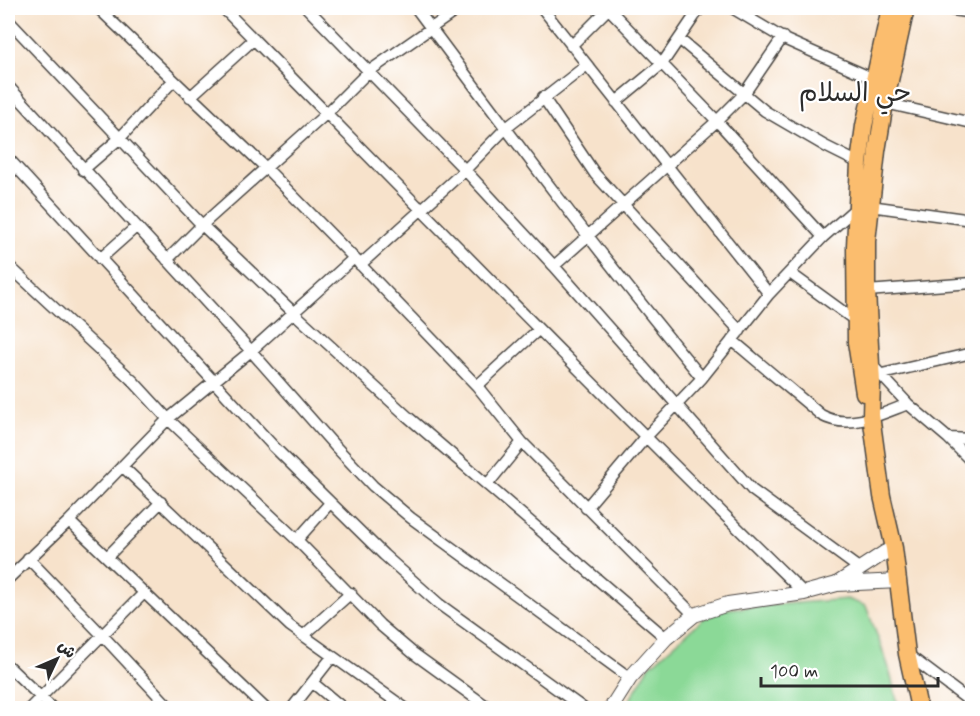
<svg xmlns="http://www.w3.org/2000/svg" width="980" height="716" viewBox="0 0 980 716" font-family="Mynerve,'Playpen Sans Arabic',sans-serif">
<rect width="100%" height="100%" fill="#fff"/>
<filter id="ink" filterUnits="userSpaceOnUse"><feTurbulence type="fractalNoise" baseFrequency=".0167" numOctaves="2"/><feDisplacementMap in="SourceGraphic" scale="12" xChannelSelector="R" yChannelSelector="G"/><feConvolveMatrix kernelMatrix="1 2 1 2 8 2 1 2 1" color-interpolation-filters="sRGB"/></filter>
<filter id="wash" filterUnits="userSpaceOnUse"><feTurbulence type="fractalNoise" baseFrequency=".008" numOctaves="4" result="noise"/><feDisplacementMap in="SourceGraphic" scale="24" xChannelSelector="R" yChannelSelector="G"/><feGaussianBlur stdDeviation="1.35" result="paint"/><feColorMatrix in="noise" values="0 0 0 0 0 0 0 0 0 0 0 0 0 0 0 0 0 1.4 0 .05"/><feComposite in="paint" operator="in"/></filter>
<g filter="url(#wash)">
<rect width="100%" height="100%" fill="#f7e2cb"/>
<path fill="#8bd997" stroke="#5b8261" stroke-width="1.5" d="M847,599L866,606L888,665L899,708H625L649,667L703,619L725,609Z"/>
</g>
<g filter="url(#ink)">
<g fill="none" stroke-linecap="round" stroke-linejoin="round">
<defs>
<path id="minor" d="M98,8L265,167L354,258
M223,8C416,204 607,401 804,593
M307,8L465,170L554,266L752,490L860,569
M416,8C509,133 602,258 702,378
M542,8L769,294
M608,8L717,121L823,237
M732,8L786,40L874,79
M941,8L972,13
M8,20L202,225L293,312L408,417L666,638
M679,39L765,111L825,146L859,163
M571,46L609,8
M8,86L251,351L334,445L373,486L411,518L630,678
M190,97L254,39
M543,97L595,174L740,331
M616,102L662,64L700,8
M885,103L972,123
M8,158L274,447L384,555L439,604L583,708
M83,170L120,138L173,81
M870,206L972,220
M100,259L136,227
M167,260L202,225L327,113L368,72L460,8
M8,265L133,381L168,419L297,540L380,625L413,653L489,708
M360,265L465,170L505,129L587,65
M554,266L717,121L744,94L783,37
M790,273L856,321
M867,291L972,283
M732,340L821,415C849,431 881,414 908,404
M871,364L908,404L948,438L972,439
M882,374L972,353
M477,386L538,330
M948,438L972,462
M122,466L290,626L405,708
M487,485L522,442
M586,508L645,438L702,378L769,294L823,237L856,208
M69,521L265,708
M297,540L330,503
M107,557L161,502
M28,558L103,636L170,708
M8,579L69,521L168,419L251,351L354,258L477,386L522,442L694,615
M303,636L351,593
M907,654L972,703
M8,666L52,708
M313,683L343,708
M30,708L144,593
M292,708L332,657"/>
<path id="tertiary" d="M838,583L884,553L894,548
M611,708L630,678L666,638L694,615L728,604L804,593L837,584L899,581"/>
<path id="primary" d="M906,8L885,103L877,151L867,241V291L872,383L871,415L882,496L894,548L907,654L919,708
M864,393L856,342L855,246L859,163L864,126L890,8"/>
</defs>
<use href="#minor" stroke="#4a4643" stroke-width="13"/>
<use href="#tertiary" stroke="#4a4643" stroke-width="16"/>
<use href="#primary" stroke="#4a4643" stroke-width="19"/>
<use href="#minor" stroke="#fff" stroke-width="10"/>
<use href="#tertiary" stroke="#fff" stroke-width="14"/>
<use href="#primary" stroke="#fbbd6e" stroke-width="16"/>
</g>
</g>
<g text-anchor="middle" stroke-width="4.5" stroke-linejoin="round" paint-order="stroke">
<g font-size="26" fill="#2b2b2b" stroke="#fff">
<text x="855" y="101">حي السلام</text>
</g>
</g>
<rect width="980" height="716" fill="none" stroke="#fff" stroke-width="30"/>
<g transform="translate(57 659) rotate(46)" stroke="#ffffff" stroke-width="4.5" paint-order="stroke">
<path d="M0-4.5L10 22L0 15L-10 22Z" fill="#2b2b2b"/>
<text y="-9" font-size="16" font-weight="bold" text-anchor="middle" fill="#2b2b2b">ش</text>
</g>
<path d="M761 677v9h177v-9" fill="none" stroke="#2b2b2b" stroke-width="3"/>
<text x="770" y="677" font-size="18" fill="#2b2b2b" stroke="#ffffff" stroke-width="4.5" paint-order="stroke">100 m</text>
</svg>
